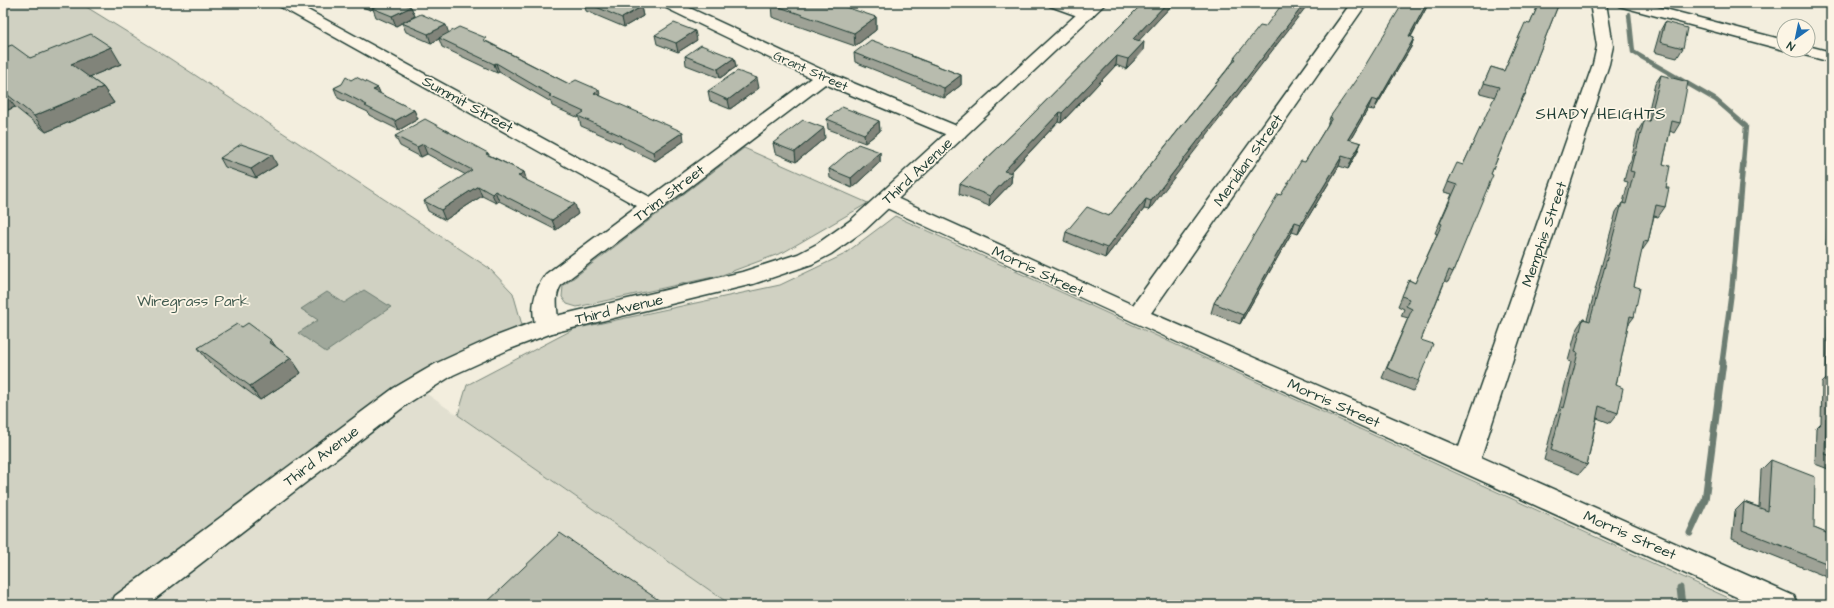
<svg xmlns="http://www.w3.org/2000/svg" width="1834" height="608" viewBox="0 0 1834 608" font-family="'Architects Daughter',sans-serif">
<rect width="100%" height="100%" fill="#f3eede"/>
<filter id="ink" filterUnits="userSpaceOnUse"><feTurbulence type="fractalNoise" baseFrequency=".025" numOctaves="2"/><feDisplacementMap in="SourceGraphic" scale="8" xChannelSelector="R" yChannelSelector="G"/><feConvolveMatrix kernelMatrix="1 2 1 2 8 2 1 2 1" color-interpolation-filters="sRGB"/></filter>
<g filter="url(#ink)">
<path fill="#e1dfd0" d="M424,392L731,605H149Z"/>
<path fill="#d0d1c2" stroke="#78877b" d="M3,3H80L169,58L489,268L513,293L522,325L423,370L396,386L102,605H3Z
M744,148L868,203L784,252L722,275L577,307L567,304L562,297L563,286Z
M895,216L1744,605H731L458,415L467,385L574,329L780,285L843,255Z"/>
<path fill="#a0a89b" stroke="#6c7d72" d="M364,290L391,307L326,352L298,333L318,320L301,309L327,292L344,303Z"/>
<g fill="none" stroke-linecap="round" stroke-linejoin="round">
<path stroke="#6c7d72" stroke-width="4.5" d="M1629,14L1633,52L1716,100L1746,126L1743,163"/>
<path stroke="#6c7d72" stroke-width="5.5" d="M1722,363L1732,288L1743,162"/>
<path stroke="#6c7d72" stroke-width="7" d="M1690,533L1705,500L1723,362
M1680,588L1682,605"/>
<defs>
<path id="minor" d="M276,3H295L650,197L811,78L662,6L659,3H679L829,73L964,129L967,133L964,137L958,138L952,137L825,84L562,284C550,301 563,318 555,332L547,334L539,332C528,313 534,290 546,274L637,206L279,6Z
M1047,3C1060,3 1086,2 1094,14L1092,17L1086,19L1050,6Z
M1351,3H1367L1151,313L1459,447L1593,64L1597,46L1590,3H1606L1613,46L1609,64L1481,457L1794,596L1798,605H1754C1462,471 1169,340 878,204L875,200L878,196L885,194L892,196L1133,305Z
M1616,3H1642L1784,40V50L1619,6Z
M1808,46L1831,52V62L1797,53L1795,50H1808Z"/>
<path id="tertiary" d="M1089,3H1106L865,230L831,254L812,264L753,284L552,333L510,349L453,375L410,402L147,605H111L115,596L394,388L437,363L494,337L539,320L742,272L798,254L817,244L851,220Z"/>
</defs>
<use href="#minor" stroke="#1f3d34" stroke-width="3"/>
<use href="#tertiary" stroke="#1f3d34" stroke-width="3"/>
<use href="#minor" fill="#fcf5e5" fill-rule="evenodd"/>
<use href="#tertiary" fill="#fcf5e5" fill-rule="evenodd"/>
</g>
<path fill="#9ea296" stroke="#1f3d34" d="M353,3H402L411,7L415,16L396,26L376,17L373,9L370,10Z
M584,3H630L641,7L643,16L624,27L586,11Z
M1143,3H1174L1139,40L1143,51L1126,69L1116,65L1061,123L1058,122L1010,173H1012L1011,183L989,206L959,194L960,184L1020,127Z
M1429,3L1411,37L1414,38L1411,47L1374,110L1368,109L1350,140L1361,143L1357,153L1348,169L1339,166L1298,234L1292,232L1240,324L1211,313L1214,303L1281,195L1305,162L1327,126L1330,117Z
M1539,3H1559L1538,56L1525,95L1520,104L1491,174L1453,272L1448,282L1445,281L1421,340L1418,381L1413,391L1382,378L1408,318L1401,316L1404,309L1398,306L1409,280L1415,283L1437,234L1435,233L1452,194L1444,192L1452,173L1463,165L1495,97L1480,93L1491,67L1504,71L1521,32L1530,24Z
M771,4L876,17V30L855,46L772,17Z
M1665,22L1683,48L1677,58L1654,52L1660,31Z
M402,23L449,33L488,42L569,84L601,96L684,141L655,161L624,146L623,144L581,126L579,118L552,106L551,102L499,72L497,73L442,47L439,39L431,43L406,32Z
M1265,27L1149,210L1144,209L1105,258L1064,241L1066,232L1109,216L1233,62L1234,58Z
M655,35L697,40L678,52L657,44Z
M3,48L30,58L121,64L89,77L103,87L114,103L46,132L15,107L3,112Z
M854,53L912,55V56L961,75V85L944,98L855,62Z
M685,56L734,58L736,67L720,78L686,65Z
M1661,75L1680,123L1674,133L1670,131L1663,164L1666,188L1665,207L1658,217L1654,216L1648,242L1641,252L1634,286V317L1628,325L1616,385L1618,413L1610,423L1597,418L1587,465L1579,474L1544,460L1555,417L1558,412L1571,362L1568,361L1577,328L1583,319L1587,320L1616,212L1622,203H1623L1628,182L1624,181L1628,165L1631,160L1638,131L1644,121L1646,122L1655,84Z
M351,80L378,88L380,94L414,110L418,119L399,130L369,115L368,112L338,98L334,88Z
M759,88L730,109L710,101L708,91Z
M827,119L879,121L880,131L865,143L828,129Z
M395,136L488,153L489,155L524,172L526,180L578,214L556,230L499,201L496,203L482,196L445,220L428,211L424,201L466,175L427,154L421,157L400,146Z
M825,138L796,162L775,153L773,143Z
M880,152V162L852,188L830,178L829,169Z
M220,158L277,165L256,178L225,167Z
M1831,214V247L1826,245L1828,218Z
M1831,293V470L1815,464L1816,428L1821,423L1822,383L1826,379L1828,296Z
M242,327L271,340L276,347L291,358L301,373L260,400L209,362L198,348Z
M1771,460L1814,528L1831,535V573L1827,577L1732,539L1735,511L1744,502L1759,507L1761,470Z"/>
<path fill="#81847a" stroke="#1f3d34" d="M367,3H386L372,8L373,9L370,10Z
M1167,3H1174L1132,48L1133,39Z
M1305,3H1309L1149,210L1151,201Z
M1427,3H1429L1406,45L1409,36Z
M411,7L415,16L396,26L392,16Z
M641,7L643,16L624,27L622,18Z
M876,17V30L855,46L854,33Z
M446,25L449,34L439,38V39L431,43L428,34Z
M695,31L697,40L678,52L676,43Z
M1414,38L1411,47L1374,110L1378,101Z
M1144,42L1143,51L1126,69L1128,59Z
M111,47L121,64L82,80L71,64Z
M1117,56L1116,65L1061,123L1062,113Z
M734,58L736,67L720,78L718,69Z
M496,63L499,72L497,73L494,64Z
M961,75V85L944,98V88Z
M757,78L759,88L730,109L728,100Z
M103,87L114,103L46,132L34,116Z
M378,88L382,97L373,90Z
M599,90L601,99L594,93Z
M3,91L15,107L3,112Z
M1372,99L1368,109L1345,149L1348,139Z
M414,110L418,119L399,130L395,121Z
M1060,112L1058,122L1003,180L1004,171Z
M879,121L880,131L865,143L864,134Z
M824,128L825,138L796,162L795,152Z
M683,132L684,141L655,161L653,152Z
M1361,143L1357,153L1348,169L1352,159Z
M423,144L427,154L421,157L417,147Z
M880,152V162L852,188L851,178Z
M272,155L277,165L256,178L251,169Z
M1342,156L1339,166L1298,234L1301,224Z
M524,172L527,182L518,176Z
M1012,173L1011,183L989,206L990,196Z
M478,186L482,196L445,220L441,210Z
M495,191L499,201L496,203L492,194Z
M1146,199L1144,209L1105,258L1107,248Z
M575,204L578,214L556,230L552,220Z
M1295,222L1292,232L1240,324L1243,315Z
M271,340L281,354L269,342Z
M291,358L301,373L260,400L250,386Z"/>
<path fill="#b8bcae" stroke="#1f3d34" d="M382,3H402L411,7L392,16L372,8Z
M587,3H630L641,7L622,18Z
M773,3H833L876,17L854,33L771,4Z
M1143,3H1167L1133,39L1144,42L1128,59L1117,56L1062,113L1060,112L1004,171L1012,173L990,196L960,184L1020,127Z
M1283,3H1305L1151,201L1146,199L1107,248L1066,232L1087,207L1109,216L1236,59L1234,58L1260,26L1265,27Z
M1403,3H1427L1409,36L1414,38L1378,101L1372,99L1348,139L1361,143L1352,159L1342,156L1301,224L1295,222L1243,315L1214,303L1278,194L1281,195L1301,161L1305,162L1332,118L1330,117L1360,74Z
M1539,3H1559L1538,56L1525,95L1524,94L1491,174L1493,175L1485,194L1453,272L1449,270L1421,340L1433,344L1418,381L1387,368L1412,309L1406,306L1409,299L1402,296L1409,280L1415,283L1442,224L1440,223L1457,185L1448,182L1457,163L1463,165L1499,87L1484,83L1491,67L1504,71L1525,23L1530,24Z
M421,14L446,25L428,34L402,23Z
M1665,22L1687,28L1683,48L1660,42Z
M674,23L695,31L676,43L655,35Z
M459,27L486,38L483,40L569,84L576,80L599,90L594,93L683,132L653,152L621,136H622L578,116L584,112L549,96L551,95L496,63L494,64L439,38Z
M91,34L111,47L71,64L103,87L34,116L3,91V68L7,67L3,64V48L12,45L30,58Z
M871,40L912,55L911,56L961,75L944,88L854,53Z
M701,45L734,58L718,69L685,56Z
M737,71L757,78L728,100L708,91Z
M1661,75L1688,82L1680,123L1672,121L1663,164L1670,166L1666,188H1669L1665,207L1656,205L1648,242L1644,241L1634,286L1640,288L1634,317L1630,316L1616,385L1623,388L1618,413L1599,406L1587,465L1551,450L1562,407L1564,408L1578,353L1575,352L1583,319L1590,321L1622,203L1626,204L1634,172L1630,171L1634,155L1635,156L1644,121L1649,122Z
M346,77L351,80L356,77L378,88L373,90L414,110L395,121L365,106L367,105L334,88L342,84Z
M842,107L879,121L864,134L827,119Z
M425,119L488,153L486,154L524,172L518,176L575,204L552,220L495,191L492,194L478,186L441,210L424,201L472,170L423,144L417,147L395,136Z
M803,120L824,128L795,152L773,143Z
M241,144L272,155L251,169L220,158Z
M858,144L880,152L851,178L829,169Z
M248,323L271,340L269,342L291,358L250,386L198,348L237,324L242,327Z
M1831,402V456L1825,454L1826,418L1831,420Z
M1771,460L1815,477L1814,528L1831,535V565L1742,530L1744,502L1768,511Z
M560,533L666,605H484Z"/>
</g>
<g text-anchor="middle" stroke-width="3.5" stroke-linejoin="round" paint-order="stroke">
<g font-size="13" fill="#1f3d34" stroke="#fcf5e5">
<text transform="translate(811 70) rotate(24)" y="5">Grant Street</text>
</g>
<g font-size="15" fill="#1f3d34" stroke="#fcf5e5">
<text transform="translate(468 104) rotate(29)" y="5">Summit Street</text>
<text transform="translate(1248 160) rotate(-55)" y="5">Meridian Street</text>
<text transform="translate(917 171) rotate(-43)" y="5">Third Avenue</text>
<text transform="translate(669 193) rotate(-37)" y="5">Trim Street</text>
<text transform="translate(1544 234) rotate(-71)" y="5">Memphis Street</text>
<text transform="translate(1038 271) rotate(25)" y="5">Morris Street</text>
<text transform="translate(619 309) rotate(-13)" y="5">Third Avenue</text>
<text transform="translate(1334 403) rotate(24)" y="5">Morris Street</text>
<text transform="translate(321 456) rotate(-37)" y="5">Third Avenue</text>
<text transform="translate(1630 535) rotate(24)" y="5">Morris Street</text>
</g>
<g font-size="15" fill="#425b50" stroke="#fcf5e5">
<text x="193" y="306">Wiregrass Park</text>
</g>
<g font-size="16" letter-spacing="1" fill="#1f3d34" stroke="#fcf5e5">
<text x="1601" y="119">SHADY HEIGHTS</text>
</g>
</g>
<rect width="1834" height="608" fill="none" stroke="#fcf5e5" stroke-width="16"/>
<rect x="8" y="8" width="1818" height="592" fill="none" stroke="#1f3d34" stroke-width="1.5" filter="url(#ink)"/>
<g transform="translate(1796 38) rotate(213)"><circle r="19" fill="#fcf5e5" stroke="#a4ab9e"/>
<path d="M0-3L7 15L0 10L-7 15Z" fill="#1f6fb2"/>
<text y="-6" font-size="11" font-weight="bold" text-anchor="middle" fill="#1f3d34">N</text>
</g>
</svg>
